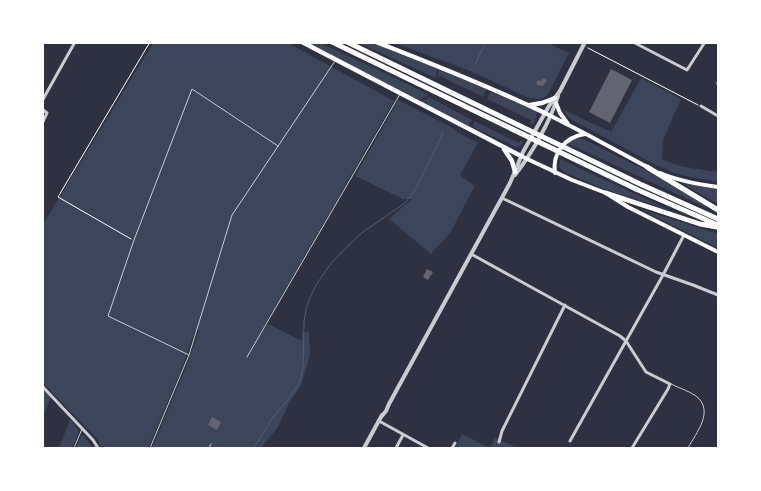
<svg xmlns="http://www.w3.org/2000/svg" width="761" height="491" viewBox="0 0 761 491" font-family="'Alegreya Sans',sans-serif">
<rect width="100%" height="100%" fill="#2d3142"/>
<path fill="#3c4559" d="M153,43H288L394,101L255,342L268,324L302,341V333L309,331L310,355L301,385L288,405L278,427L261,448H152L190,357L199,330L196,329L178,378L148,448H101L98,440L43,383L42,226Z
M308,43H320L387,74L429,95L419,100Z
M359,43H372L437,68L436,78Z
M395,43H548L569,53L548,94C543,100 537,99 529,98L470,71Z
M439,69L486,89V90L483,97L440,76L438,79Z
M641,78L681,99L663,140L662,159C679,168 700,169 718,172V182L686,176L672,172L656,165L572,120L566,115L564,110L611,132Z
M492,92L537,112L536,114L537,116L533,125L530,124L531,120L487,99L490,93Z
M429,97L472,120L469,125H467L422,102V101Z
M398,100L451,127L459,133L478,143L460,175L475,186L450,233L431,254L389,219L412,199H403L355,176Z
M474,121L519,143L521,140L523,142L521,146L516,147L474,128L473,125Z
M579,138L583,139L657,176L708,207L707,208L567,143L574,139Z
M560,159L564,161L670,210L607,190L564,172L559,167Z
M684,183L718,189V204L683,184Z
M638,208L718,234V248Z
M43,389L51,397L43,417Z
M70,419L78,429V433L72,448H59Z
M462,434L490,448L495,438L519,448H455Z
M83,435L84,436L93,448H76L81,436Z"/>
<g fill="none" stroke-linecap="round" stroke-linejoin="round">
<path stroke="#4f5d75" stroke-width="1" d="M475,64L486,42
M254,448L271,420L286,402L300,382L303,367L304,322L306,310L310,297L316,285L332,262L353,241L363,232L405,203L417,187L443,133"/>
</g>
<path fill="#626471" d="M611,69L632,80L610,123L589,112Z
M543,78L547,80L543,86H541L536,84L538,80L541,81Z
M427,269L433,272L428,280L423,277Z
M212,417L221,422L217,430L208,425Z"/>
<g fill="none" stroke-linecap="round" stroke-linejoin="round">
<path stroke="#fff" stroke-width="1" d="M588,48L698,105
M131,239L58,197L150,42"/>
<path stroke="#caccd0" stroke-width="1" d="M189,355L108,316L134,240L192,89L278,146
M247,357L400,94
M671,384C679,388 689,391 696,396C715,411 696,433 688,448
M74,448L82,429
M150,448L189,355L232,215L335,61
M209,448L211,444"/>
<path stroke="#caccd0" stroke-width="3" d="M633,42L687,70L705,42
M718,84V82
M42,101L75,42
M701,106L718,116
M42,109L47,113L42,124
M502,198L656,272L693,285L718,295
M471,254L620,336L626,341L646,372L670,384L668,389L632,448
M42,386L93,440L98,448
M379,421L428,448
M570,441L663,275L684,235
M499,442L502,431L565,305
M396,448L403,435
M452,448L455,443"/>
<path stroke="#caccd0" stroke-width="4" d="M515,175C532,153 550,122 558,96
M381,417L386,411L389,404L510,183L523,152L549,106L560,91L585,42
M364,448L382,415"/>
<path stroke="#fff" stroke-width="4" d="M556,103L560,113L568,124
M545,113L586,134L649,168
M521,156L572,180L606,193L628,207L718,252
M555,173C552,153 565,137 585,134
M660,173C679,181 698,184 718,187"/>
<path stroke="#fff" stroke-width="4.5" d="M302,42L521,156
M376,42C433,64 490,87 545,113
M530,105L542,103L555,98
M504,149L512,161L515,172"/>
<path stroke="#fff" stroke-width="5" d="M332,42L638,190L718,225
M347,42L640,184L718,219
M647,167L718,210
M606,193L700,224L717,227"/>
</g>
<rect width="761" height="491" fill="none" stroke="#ffffff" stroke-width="88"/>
</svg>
